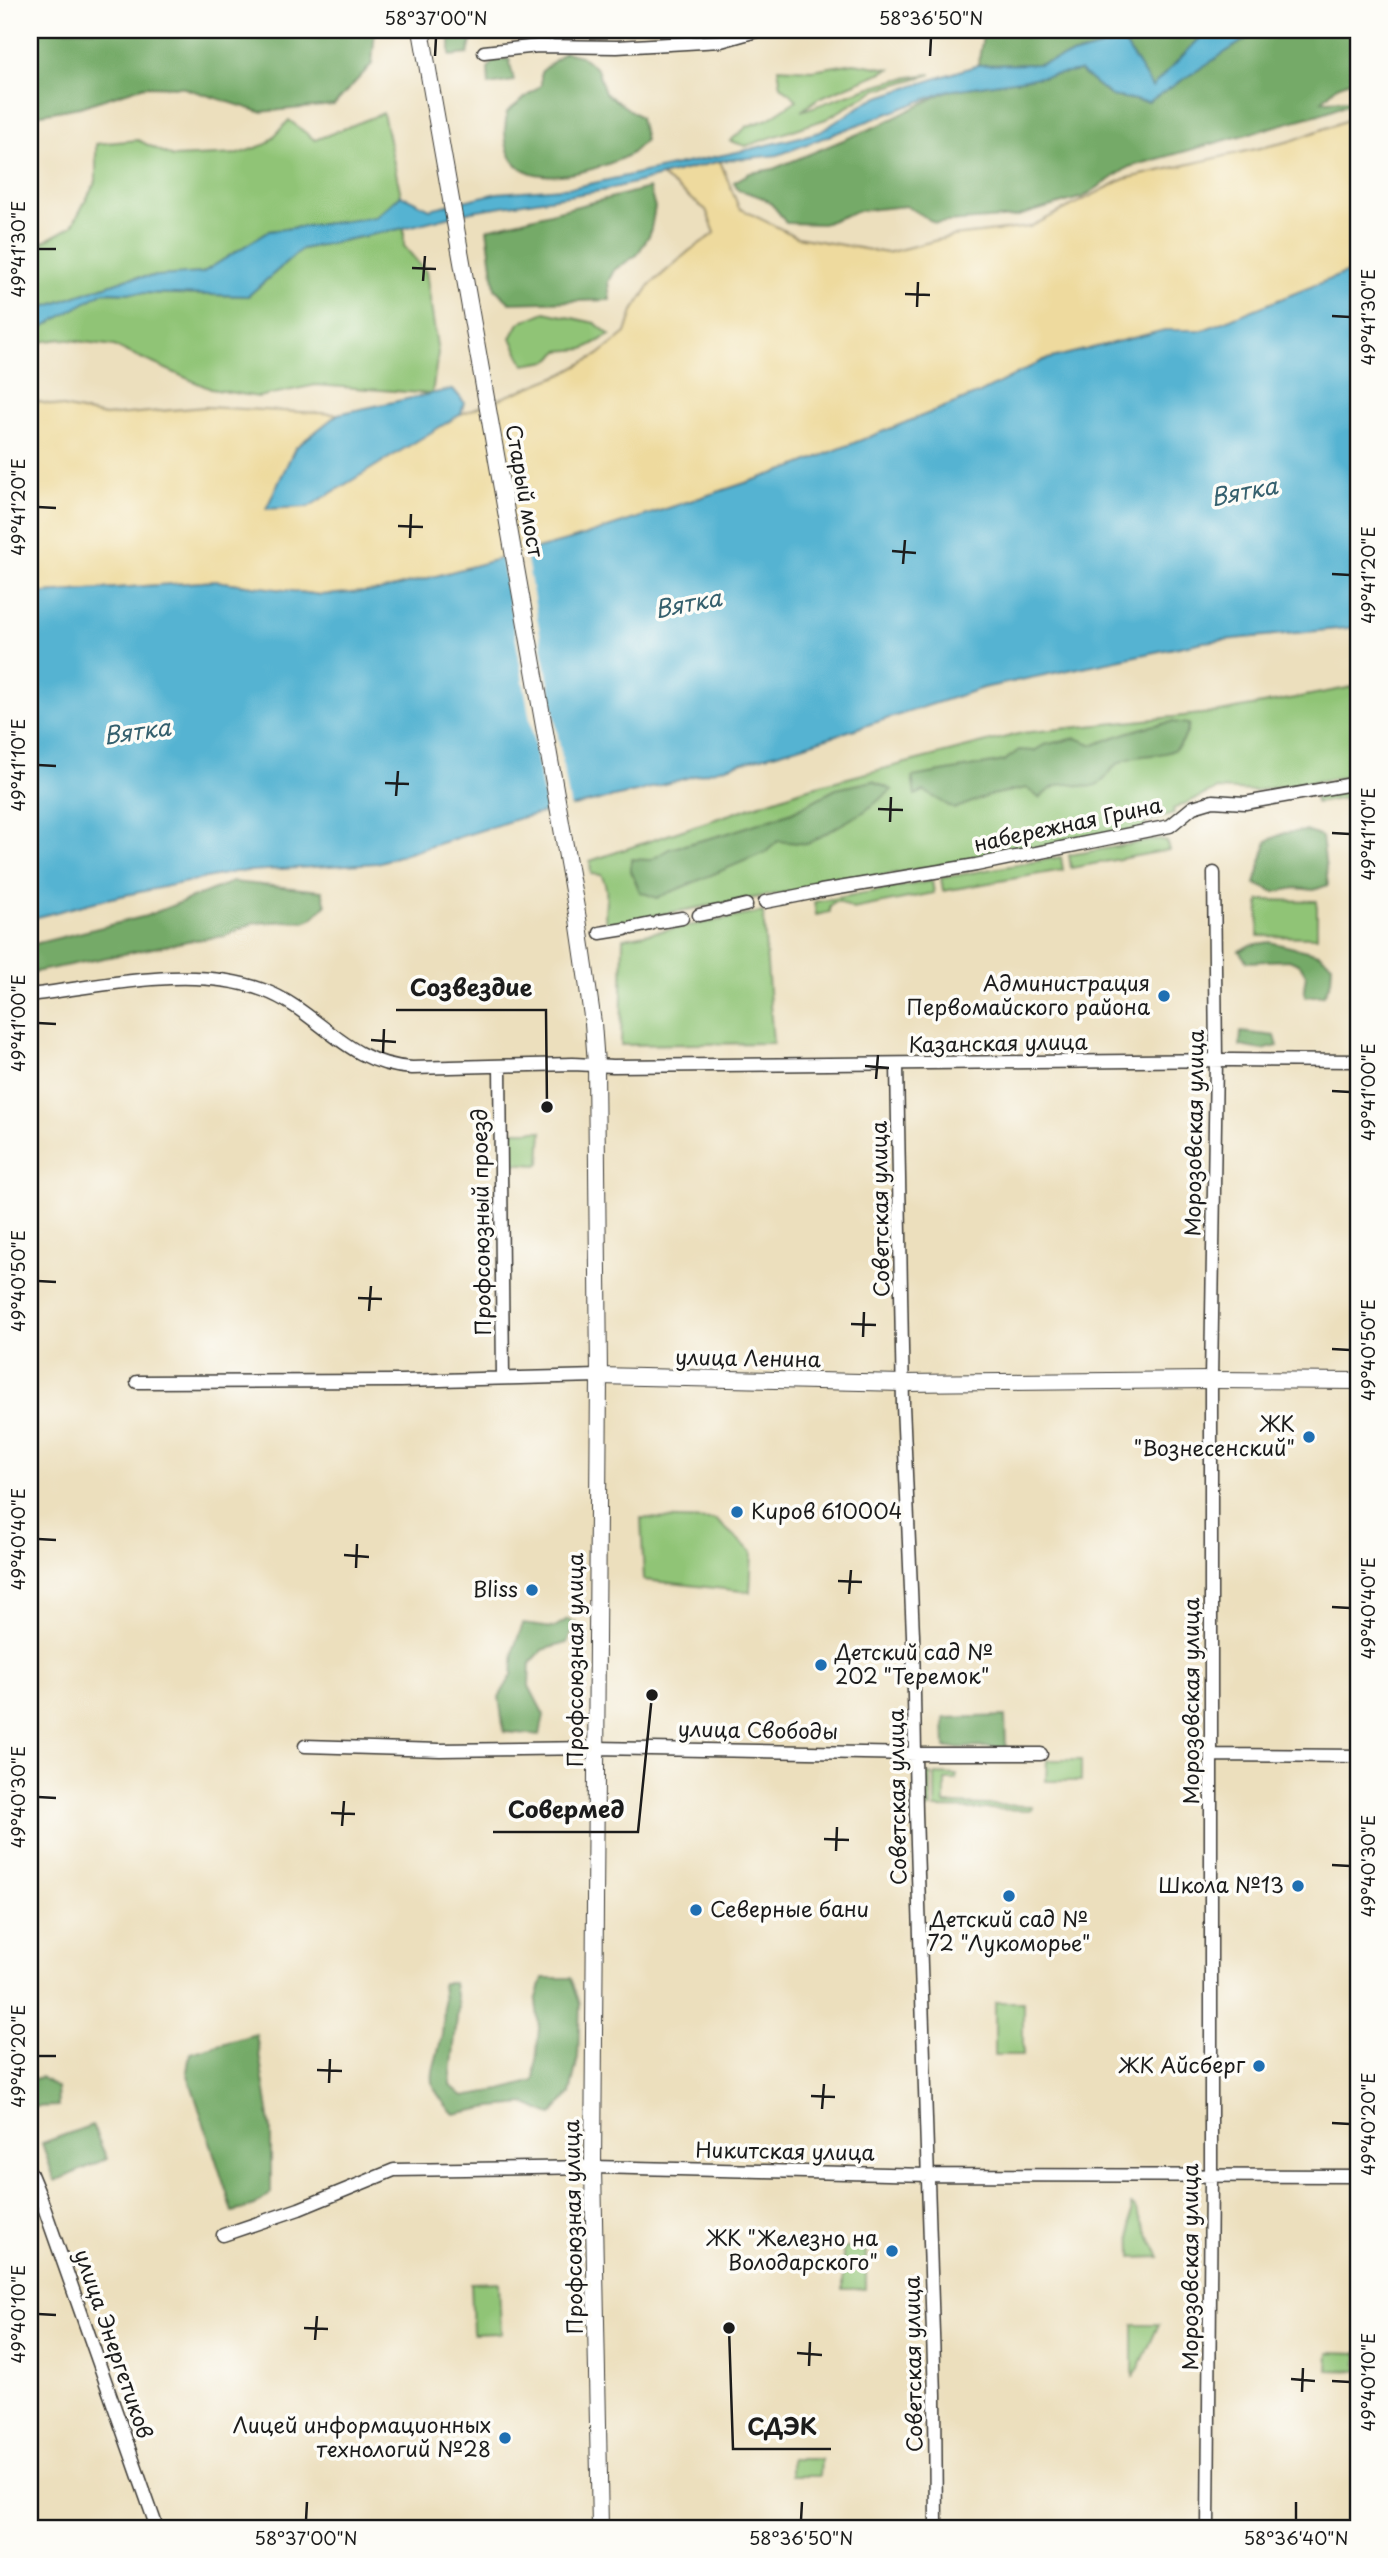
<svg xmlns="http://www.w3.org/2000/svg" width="1388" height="2558" viewBox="0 0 1388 2558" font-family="'Playpen Sans',sans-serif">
<rect width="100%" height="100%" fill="#fdfcf7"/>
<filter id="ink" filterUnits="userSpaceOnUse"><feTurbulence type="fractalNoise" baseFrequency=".0143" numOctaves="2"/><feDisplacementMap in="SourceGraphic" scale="14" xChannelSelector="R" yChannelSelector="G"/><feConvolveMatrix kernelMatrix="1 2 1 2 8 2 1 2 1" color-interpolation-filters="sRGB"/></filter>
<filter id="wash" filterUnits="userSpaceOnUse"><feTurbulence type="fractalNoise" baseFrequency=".00686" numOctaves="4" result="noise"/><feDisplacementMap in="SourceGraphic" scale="28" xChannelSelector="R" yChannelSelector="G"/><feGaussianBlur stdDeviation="1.57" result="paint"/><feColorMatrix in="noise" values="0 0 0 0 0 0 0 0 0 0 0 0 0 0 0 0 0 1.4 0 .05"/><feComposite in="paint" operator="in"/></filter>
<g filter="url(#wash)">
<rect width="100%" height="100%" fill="#ecdfbd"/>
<path fill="#90c476" stroke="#567049" stroke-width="2" d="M854,63L890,69L819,98L801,111C846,97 884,78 932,74L876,90L826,119L746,146L730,141L748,126L768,119L797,100L781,86L778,68L812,70Z
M383,113L401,195L376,217L269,231L202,273L129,278L30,312V249L72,226L96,181V144L138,140L173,157L238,154L267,144L289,120L315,140Z
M404,228V246L426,272L438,353L432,394L316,385L258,397L211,389L114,346L62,339L30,343V330L34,332L103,292L248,296L302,249Z
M545,312L595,323L610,335L584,349L559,351L548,361L524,365L511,338L519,323Z
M1358,686V775L1254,791L1217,789L1173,809L1174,814L1145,822L1146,829L606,924C602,907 612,893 601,875L591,874L590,861L805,789L1022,733L1220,712Z
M1358,789V796L1316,803L1315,797Z
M1160,839L1166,841L1169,850L1071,868L1069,855Z
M1061,857L1063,870L943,891L941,878Z
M932,881L934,893L853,909L840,902H834L830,906V912L816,915L814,902Z
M1259,900L1317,901V937L1258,936Z
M763,912L773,1043L621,1045L623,938Z
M513,1131H542L540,1163L537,1165L510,1163L509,1133Z
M641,1518L716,1520L752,1552L750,1592L644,1580Z
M1047,1760H1081V1781H1046Z
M925,1774H931V1808L925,1809Z
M935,1774L957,1775L956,1780H945V1804L1032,1806V1810L935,1808Z
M995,2002H1023V2055H995Z
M1131,2205L1134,2206L1160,2257L1132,2258Z
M843,2248H866V2289H843Z
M499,2282L501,2333L473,2334L471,2283Z
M1133,2324H1159L1139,2368L1133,2376Z
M1329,2352L1358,2353V2371L1328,2370Z
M791,2459H821L820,2476H791Z"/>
<path fill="#74aa67" stroke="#486342" stroke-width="2" d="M30,30H375L372,64L334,105L260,112L181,87L145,86L80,107L30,116Z
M450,30H490L472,37L468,54L450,56Z
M984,30H1208L1152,88L1123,41L1039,64L978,65Z
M1260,30H1358V78L1337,86L1322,101L1358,100L1323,113L1129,167L1083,197L1015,217L935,223L906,206L857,211L823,224L786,223C770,199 766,197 738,190L734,182L750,173L773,169L882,124L947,91L1080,71L1111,96L1148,102Z
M565,52L581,56L597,69L605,93L640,117L645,140C640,145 635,151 629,155C601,169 528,193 510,155C503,140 505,127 507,112L541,85V72Z
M509,59L514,81L489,85L488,68L494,60Z
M649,188L655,207L650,234L637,255L614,270L608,282L610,300L510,303L495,289L487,229Z
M1172,722L1189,724C1180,768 1148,747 1119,763C1111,767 1108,778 1100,783C1089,790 1079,785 1068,784C1057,783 1048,791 1039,798L1027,788L991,795L954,809L924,791L915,795L912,777L1004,761L1019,750L1034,751L1044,745L1076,738L1094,745C1120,734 1144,726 1172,722Z
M873,781L892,790L865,811L807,844L778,841L766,852L657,898L640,892L631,871V859L651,860L669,849L725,834L792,812L836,789Z
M1306,831L1322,837L1328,885L1314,890L1296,888L1275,892L1255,884L1267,841L1284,833Z
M232,882L322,891L326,905L312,919L304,922L292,921L253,923L225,936L188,941L30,973V945L146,916Z
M1270,942L1319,954L1332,964L1331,981L1324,995L1306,997L1304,988L1306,975L1300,965L1289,960L1247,962L1239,951L1250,945Z
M1241,1032L1275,1036L1278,1046L1262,1050L1240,1046Z
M568,1619L576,1623L567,1643L542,1650L530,1664L529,1686L544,1715L540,1735L504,1732L499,1697L512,1675L514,1648L523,1624L553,1628Z
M1005,1716L1006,1747L945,1748L944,1718Z
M543,1978H571L580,2004L578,2057L570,2094L552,2115L526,2104L492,2107L454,2114C419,2079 436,2073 442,2033C445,2016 444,2000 442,1983H454L458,2008L450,2085L463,2096L501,2090L534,2081L539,2028L536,2001Z
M256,2034L271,2130V2193L255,2206L233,2212L187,2072L190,2053Z
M41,2077L57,2088L58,2106L30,2107V2080Z
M92,2125L107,2159L55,2181L42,2143Z"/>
<path fill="#eeda9e" stroke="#857b5d" stroke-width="2" d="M1358,116V268L1203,330H1165L1044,360L980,393L791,468L574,539L380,591L321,595L216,581L30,594V400L105,416L205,407L338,414L295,448L308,507L461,414L563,374L598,355L626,333L633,311L650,285L689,251L715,233L706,210L661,176L720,161L739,208L797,237L887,253L953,236L1030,227L1124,179L1291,141Z"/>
<path fill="#54b3d2" stroke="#386877" stroke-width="2" d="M1208,30H1260L1148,102L1111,96L1080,71L947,91L778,155L720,161L606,190L471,211L404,228L302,249L248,296L104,292L34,332L30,330V312L129,278L202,273L269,231L376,217L401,195L430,209L497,193L575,187L751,149L820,132L870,100L978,65L1039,64L1123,41L1152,87Z
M1358,268V627L1203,642L983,688L802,746L636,792L520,818L377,863L234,872L102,900L30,919V594L216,581L321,595L380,591L574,539L791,468L980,393L1044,360L1165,330H1203Z
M453,389L464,402L461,414L308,507L266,509L295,448L338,414Z"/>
<path fill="#ecdfbd" d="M525,548L571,810L547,816L501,555Z"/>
</g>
<g filter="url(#ink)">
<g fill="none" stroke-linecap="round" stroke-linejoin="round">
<defs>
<path id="minor" d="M484,52L538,46L617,47L721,41L760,30
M821,891L976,865L1170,826L1193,807L1213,801L1245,803L1358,783
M791,897L816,892
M765,902L786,898
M725,910L746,905
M699,915L718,911
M659,922L682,918
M632,928L651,924
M600,933L625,929
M30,995C103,986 192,964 263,990C320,1011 344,1064 412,1068L573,1064L613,1066L1232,1060L1358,1061
M897,1065L903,1405L913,1635L916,1813L935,2395L936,2528
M500,1066L503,1378
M137,1382L401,1381L599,1376
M305,1746L440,1750L596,1748L917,1754H1041
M1212,1755L1358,1756
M30,2172L40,2196L157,2528
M223,2235L299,2209L394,2170L593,2167L928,2175L1358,2176
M1208,2528L1211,2176V1380L1216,1060L1214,873"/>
<path id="major" d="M421,30L578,919L593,1023L596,1064L599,1376L593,2167L600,2528
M599,1376L903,1383L1211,1380L1358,1381"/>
</defs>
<use href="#minor" stroke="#3b3934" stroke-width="15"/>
<use href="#major" stroke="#3b3934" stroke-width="18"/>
<use href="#minor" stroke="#fff" stroke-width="12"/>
<use href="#major" stroke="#fff" stroke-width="16"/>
</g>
</g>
<path fill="none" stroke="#1c1c1c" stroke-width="2.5" d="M435,56L436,38M930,56L931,38M38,249H56M412,268L436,269M423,281L425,256M905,294L930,295M917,307L918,282M1332,316L1350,317M38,507L56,508M398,526L423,527M410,538L411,514M892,551L916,553M903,564L905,540M1332,574L1350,575M38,765L56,766M385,783L409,784M396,796L398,771M878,809L903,810M890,822L891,797M1332,833L1350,834M38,1023L56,1024M371,1040L396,1042M383,1053L384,1029M865,1066L889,1068M876,1079L878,1055M1332,1091L1350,1092M38,1281L56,1282M358,1298L382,1299M369,1311L371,1286M851,1324L876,1325M863,1337L864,1312M1332,1349L1350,1350M38,1539L56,1540M344,1555L369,1557M356,1568L357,1544M838,1581L862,1582M849,1594L851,1570M1332,1607L1350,1608M38,1797L56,1798M331,1813L355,1814M342,1826L344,1801M824,1839L849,1840M836,1851L837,1827M1332,1865L1350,1866M38,2056H56M317,2070L342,2071M329,2083L330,2059M811,2096L835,2097M822,2109L824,2084M1332,2123L1350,2124M38,2314L56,2315M304,2328L328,2329M315,2340L317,2316M797,2353L822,2355M809,2366L810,2342M1291,2379L1315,2381M1332,2381L1350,2382M1302,2392L1303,2368M306,2520L307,2502M801,2520L802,2502M1296,2520V2502"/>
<g fill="#1f6fb2" stroke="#fdfcf7" stroke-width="2.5">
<circle cx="1164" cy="996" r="7"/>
<circle cx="1309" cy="1437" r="7"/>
<circle cx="737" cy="1512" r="7"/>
<circle cx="532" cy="1590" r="7"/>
<circle cx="821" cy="1665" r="7"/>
<circle cx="1298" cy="1886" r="7"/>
<circle cx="1009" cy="1896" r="7"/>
<circle cx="696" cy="1910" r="7"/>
<circle cx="1259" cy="2066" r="7"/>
<circle cx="892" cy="2251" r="7"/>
<circle cx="505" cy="2438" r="7"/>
</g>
<g text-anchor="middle" stroke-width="7" stroke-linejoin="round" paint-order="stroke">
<g font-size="21" fill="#1c1c1c" stroke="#fdfcf7">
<text transform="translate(524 491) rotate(80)" y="7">Старый мост</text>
<text transform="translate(1068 825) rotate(-12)" y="7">набережная Грина</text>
<text transform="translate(998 1044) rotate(-1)" y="7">Казанская улица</text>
<text transform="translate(1195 1133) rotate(-89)" y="7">Морозовская улица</text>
<text transform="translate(881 1209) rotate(-91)" y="7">Советская улица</text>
<text transform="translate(482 1222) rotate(-91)" y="7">Профсоюзный проезд</text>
<text transform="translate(748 1359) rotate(1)" y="7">улица Ленина</text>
<text transform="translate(576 1660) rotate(-90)" y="7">Профсоюзная улица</text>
<text transform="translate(1192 1701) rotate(-90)" y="7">Морозовская улица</text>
<text transform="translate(758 1731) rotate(1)" y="7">улица Свободы</text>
<text transform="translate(898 1797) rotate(-91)" y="7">Советская улица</text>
<text transform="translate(785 2152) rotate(1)" y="7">Никитская улица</text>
<text transform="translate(574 2227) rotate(-91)" y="7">Профсоюзная улица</text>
<text transform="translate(1191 2267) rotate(-90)" y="7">Морозовская улица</text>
<text transform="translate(113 2344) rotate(71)" y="7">улица Энергетиков</text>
<text transform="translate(914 2364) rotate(-91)" y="7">Советская улица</text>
</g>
<g font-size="21" fill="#1c1c1c" stroke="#fdfcf7" text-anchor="end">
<text x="1150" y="991">Администрация<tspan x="1150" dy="24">Первомайского района</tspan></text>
<text x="1295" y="1432">ЖК<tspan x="1295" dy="24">"Вознесенский"</tspan></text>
<text x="751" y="1519" text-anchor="start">Киров 610004</text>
<text x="518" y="1597">Bliss</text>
<text x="835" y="1660" text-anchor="start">Детский сад №<tspan x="835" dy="24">202 "Теремок"</tspan></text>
<text x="1284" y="1893">Школа №13</text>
<text x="710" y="1917" text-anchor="start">Северные бани</text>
<text x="1009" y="1927" text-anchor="middle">Детский сад №<tspan x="1009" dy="24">72 "Лукоморье"</tspan></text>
<text x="1245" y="2073">ЖК Айсберг</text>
<text x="878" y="2246">ЖК "Железно на<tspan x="878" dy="24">Володарского"</tspan></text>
<text x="491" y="2433">Лицей информационных<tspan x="491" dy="24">технологий №28</tspan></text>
</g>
<g font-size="23" font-style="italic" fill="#35606e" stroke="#fdfcf7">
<text transform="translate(1244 492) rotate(-11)" y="8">Вятка</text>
<text transform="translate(688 604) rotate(-11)" y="8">Вятка</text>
<text transform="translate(137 732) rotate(-8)" y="8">Вятка</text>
</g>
</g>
<path fill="none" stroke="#1c1c1c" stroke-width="2.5" d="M547 1107L546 1010H396M652 1695L638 1832H493M729 2328L733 2449H831"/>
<g fill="#1c1c1c" stroke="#fdfcf7" stroke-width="2.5">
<circle cx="547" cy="1107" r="7"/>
<circle cx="652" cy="1695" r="7"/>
<circle cx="729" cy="2328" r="7"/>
</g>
<g font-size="23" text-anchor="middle" font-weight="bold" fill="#1c1c1c" stroke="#fdfcf7" stroke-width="7" stroke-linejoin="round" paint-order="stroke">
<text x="471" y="996">Созвездие</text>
<text x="566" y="1818">Совермед</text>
<text x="782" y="2435">СДЭК</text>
</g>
<rect width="1388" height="2558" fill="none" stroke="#fdfcf7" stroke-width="77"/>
<rect x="38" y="38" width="1312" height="2482" fill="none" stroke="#1c1c1c" stroke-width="2.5"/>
<g font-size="18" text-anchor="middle" fill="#1c1c1c">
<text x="436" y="25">58°37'00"N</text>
<text x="931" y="25">58°36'50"N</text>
<text transform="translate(19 249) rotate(-90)" y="6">49°41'30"E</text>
<text transform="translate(1369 317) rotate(-90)" y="6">49°41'30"E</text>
<text transform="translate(19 507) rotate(-90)" y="6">49°41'20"E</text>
<text transform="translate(1369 575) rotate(-90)" y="6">49°41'20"E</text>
<text transform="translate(19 765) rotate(-90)" y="6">49°41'10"E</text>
<text transform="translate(1369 834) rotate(-90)" y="6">49°41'10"E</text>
<text transform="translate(19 1023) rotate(-90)" y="6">49°41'00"E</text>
<text transform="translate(1369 1092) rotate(-90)" y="6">49°41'00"E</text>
<text transform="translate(19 1281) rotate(-90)" y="6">49°40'50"E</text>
<text transform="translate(1369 1350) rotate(-90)" y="6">49°40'50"E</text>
<text transform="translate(19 1539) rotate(-90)" y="6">49°40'40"E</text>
<text transform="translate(1369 1608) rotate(-90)" y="6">49°40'40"E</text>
<text transform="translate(19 1797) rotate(-90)" y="6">49°40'30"E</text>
<text transform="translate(1369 1866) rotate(-90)" y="6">49°40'30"E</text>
<text transform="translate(19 2056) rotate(-90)" y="6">49°40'20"E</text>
<text transform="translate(1369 2124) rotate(-90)" y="6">49°40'20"E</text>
<text transform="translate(19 2314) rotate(-90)" y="6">49°40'10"E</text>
<text transform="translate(1369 2382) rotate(-90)" y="6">49°40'10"E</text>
<text x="306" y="2545">58°37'00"N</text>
<text x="801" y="2545">58°36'50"N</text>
<text x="1296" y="2545">58°36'40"N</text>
</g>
</svg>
